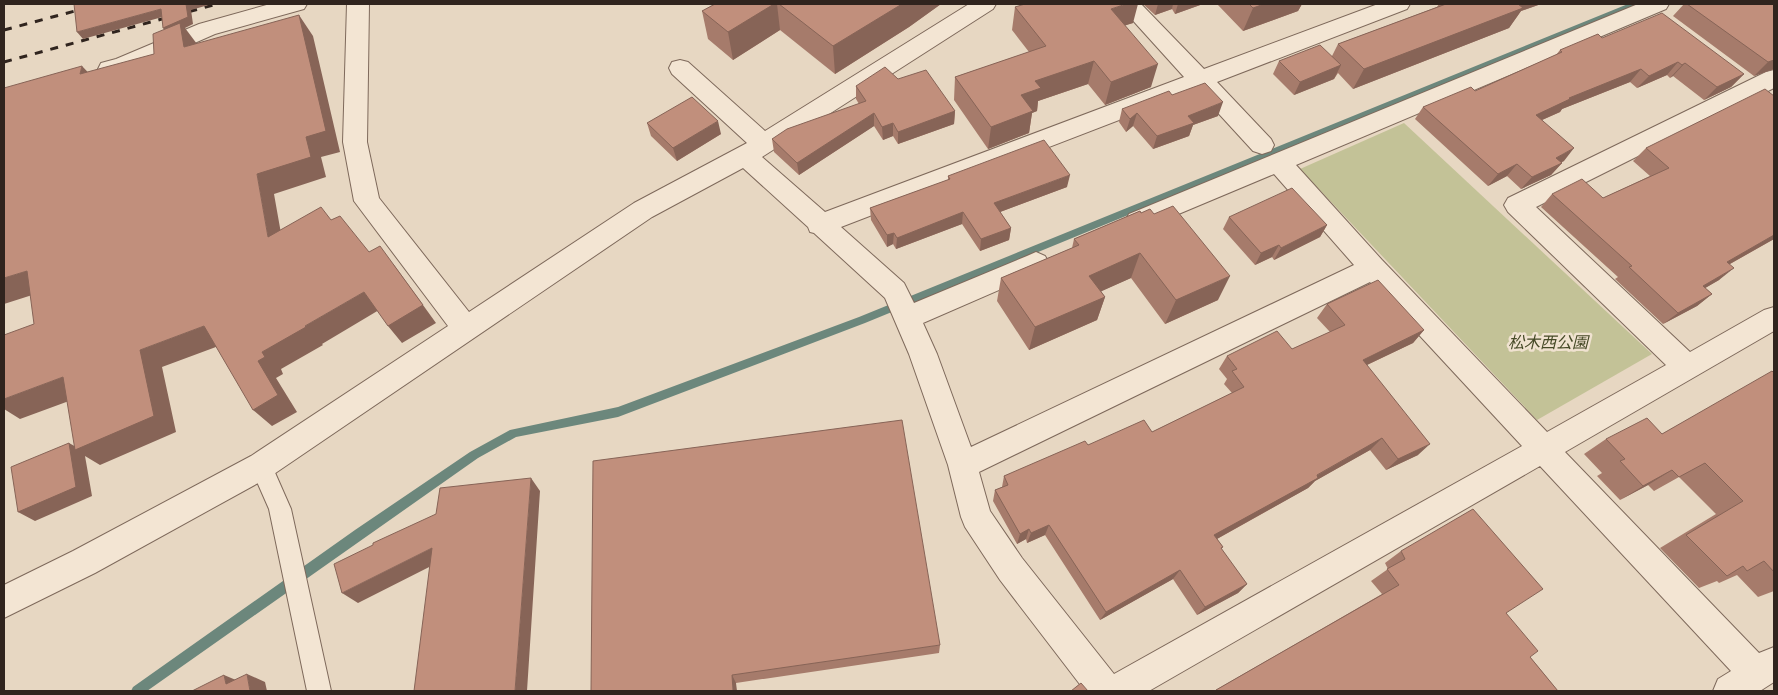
<svg xmlns="http://www.w3.org/2000/svg" width="1778" height="695" viewBox="0 0 1778 695" font-family="Georgia,'Noto Sans JP',serif">
<rect width="100%" height="100%" fill="#e7d7c2"/>
<path fill="#c3c297" d="M1404,123L1652,354L1537,420L1300,169Z"/>
<g fill="none" stroke-linecap="round" stroke-linejoin="round">
<path fill="#6c877c" fill-rule="evenodd" d="M1628,4H1639L1638,6L865,323L618,417L516,437L478,458L147,691H131L133,687L355,530L470,452L510,430L618,407L859,317Z"/>
<defs>
<path id="service" d="M261,456L269,459L291,509L331,691H307L269,509L250,466L253,459Z"/>
<path id="minor" d="M270,4H307L304,9L215,34L131,71L109,77L101,75L98,69L101,63L116,59L199,24Z
M347,4H369L367,142L379,198L469,312L634,203L747,143L672,74L669,68L672,62L680,60L688,62L765,131L969,4H996L993,9L762,157L825,212L1184,77L1118,4H1141L1204,69L1378,4H1410L1407,9L1217,82L1271,139L1274,145L1271,151L1262,154L1253,151L1197,90L841,227L904,283L914,303L1027,256L1036,252L1045,256L1049,263L1045,270L923,323L937,354L971,447L1354,265L1274,174L1138,231L1129,228L1125,221L1129,214L1638,4H1669L1666,9L1296,165L1382,260L1547,432L1666,365L1508,212L1504,205L1508,198L1766,72L1774,70V88L1536,207L1690,352L1764,310L1774,307V331L1565,452L1759,653L1774,647V682L1760,691H1713L1718,679L1731,671L1540,466L1149,691H1085L1000,580L965,527L961,517L948,465L909,354L885,298L814,233L810,232L808,227L743,168L652,217L271,476L95,573L4,618V585L73,551L251,456L448,326L354,201L343,142ZM1370,282L1522,446L1114,674L1022,558L990,511L979,472Z"/>
</defs>
<use href="#service" stroke="#7e695b" stroke-width="2"/>
<use href="#minor" stroke="#7e695b" stroke-width="2"/>
<use href="#service" fill="#f3e5d3" fill-rule="evenodd"/>
<use href="#minor" fill="#f3e5d3" fill-rule="evenodd"/>
<path stroke="#30241e" stroke-width="3" stroke-dasharray="8 8" stroke-linecap="butt" d="M4,30L101,4
M4,62L217,4"/>
</g>
<path fill="#a67b6b" d="M715,4H941L909,27L835,74L780,30L733,60L708,39L702,11Z
M1143,4H1203L1175,14L1172,9L1155,15Z
M1217,4H1302L1298,11L1243,31Z
M1439,4H1541L1521,11L1509,28L1353,89L1338,73L1334,79L1294,95L1273,74L1279,61L1332,56L1338,44L1437,7Z
M1684,4H1774V69L1754,76L1673,16Z
M1015,7L1133,23L1125,25L1151,87L1105,105L1088,84L1038,101L1037,111L1032,113L1029,133L988,149L954,100L955,77L1029,52L1012,30Z
M1602,38L1744,74L1731,87L1704,100L1673,76L1670,78L1667,75L1637,88L1630,82L1562,109L1560,112L1542,120L1564,161L1561,162L1562,163L1551,175L1521,189L1507,176L1488,186L1415,119L1423,107L1475,91L1556,55L1560,50Z
M856,86L955,111L954,124L898,144L893,136L883,140L874,126L799,175L774,152L772,139L859,104L856,99Z
M1172,95L1218,116L1193,125L1189,136L1153,149L1133,126L1126,132L1119,122L1122,109Z
M1774,96V239L1730,264L1719,280L1705,288L1712,294L1697,306L1663,324L1615,279L1618,277L1541,207L1552,194L1603,198L1650,176L1633,161L1646,148Z
M647,123L721,134L677,161L651,136Z
M948,176L1067,187L1000,212L1011,228L1009,240L980,251L962,224L896,249L893,244L887,247L871,220L870,208L948,180Z
M1140,211L1218,300L1165,324L1131,278L1101,291L1105,297L1097,320L1029,350L997,301L1001,278L1072,248L1074,239Z
M1229,217L1327,225L1320,237L1274,260L1272,257L1255,265L1223,229Z
M1327,304L1424,330L1413,343L1367,365L1418,455L1386,470L1370,450L1315,481L1308,488L1217,539L1223,547L1221,549L1247,584L1238,593L1197,615L1173,579L1100,620L1045,535L1027,543L1026,539L1017,544L993,501L995,490L1002,487L1004,476L1088,445L1152,432L1232,393L1224,384L1227,379L1219,369L1227,356L1292,349L1330,332L1317,318Z
M1774,373V591L1758,597L1737,575L1719,583L1717,581L1699,588L1660,548L1716,514L1679,477L1654,491L1648,485L1620,500L1597,476L1602,473L1584,454L1606,439L1662,434Z
M1401,551L1506,613L1530,657L1558,691H1214L1382,594L1371,581L1388,569L1385,563Z
M940,645L939,653L736,683L591,691Z"/>
<path fill="#876457" d="M186,4H212L191,10L193,24L185,28L197,44L184,47L168,35L163,28Z
M774,4H777L780,30L733,60L728,32Z
M902,4H941L909,27L835,74L833,46Z
M1126,4H1138L1133,23L1105,32L1111,9Z
M1158,4H1173L1172,9L1155,15Z
M1178,4H1203L1175,14Z
M1264,4H1302L1298,11L1243,31L1253,8Z
M1510,4H1541L1521,11L1509,28L1353,89L1364,69Z
M161,9L166,16L83,39L77,32Z
M299,15L313,36L340,152L321,157L326,177L274,194L285,256L268,237L257,174L306,137Z
M1774,60V69L1754,76L1768,62Z
M1094,61L1088,84L1038,101L1037,111L1032,113L1029,133L988,149L991,127L1035,81Z
M1678,62L1667,75L1637,88L1649,76Z
M1685,63L1673,76L1670,78L1682,65Z
M1158,64L1151,87L1105,105L1111,82Z
M1341,65L1334,79L1294,95L1300,82Z
M82,66L102,87L80,74Z
M1641,69L1630,82L1562,109L1560,112L1526,127L1536,115L1569,98Z
M1744,74L1731,87L1704,100L1717,87Z
M1223,102L1218,116L1193,125L1189,136L1153,149L1157,136L1188,116Z
M955,111L954,124L898,144V132Z
M874,113V126L799,175L797,163Z
M1137,113L1133,126L1126,132L1130,119Z
M718,121L721,134L677,161L673,148Z
M893,123V136L883,140L882,127Z
M1574,148L1564,161L1546,170L1556,158Z
M1562,163L1551,175L1521,189L1532,177Z
M1517,164L1507,176L1488,186L1498,174Z
M1070,175L1067,187L992,215L994,203Z
M963,212L962,224L896,249L897,238Z
M1327,225L1320,237L1274,260L1281,248Z
M1011,228L1009,240L980,251L981,239Z
M894,233L893,244L887,247V235Z
M1774,235V239L1712,274L1727,262Z
M1279,245L1272,257L1255,265L1261,253Z
M1140,253L1131,278L1082,300L1089,276Z
M394,265L436,323L402,343L388,326Z
M1734,268L1719,280L1688,298L1703,286Z
M27,271L51,289L4,304V278Z
M1230,276L1218,300L1165,324L1176,300Z
M364,292L379,310L322,344L323,345L281,369L283,374L276,378L297,412L272,426L253,410L258,361L262,352L305,326Z
M1712,294L1697,306L1663,324L1678,313Z
M1105,297L1097,320L1029,350L1035,327Z
M204,326L224,344L162,367L176,432L100,465L85,456L92,496L35,521L18,512L69,443L78,448L140,350Z
M1424,330L1413,343L1352,372L1363,360Z
M63,377L88,394L20,419L4,409V399Z
M1382,438L1370,450L1315,481L1308,488L1206,545L1214,535Z
M1430,444L1418,455L1386,470L1398,459Z
M1672,470L1648,485L1620,500L1643,486Z
M531,478L540,491L527,691H515Z
M1049,525L1045,535L1027,543L1031,533Z
M1029,529L1026,539L1017,544L1020,534Z
M432,548L445,559L358,603L342,593Z
M1180,570L1173,579L1100,620L1106,612Z
M1247,584L1238,593L1197,615L1205,607Z
M247,674L265,682L267,691H250Z
M224,675L243,683L226,684Z
M732,675L736,683L737,691H733Z"/>
<path fill="#c18f7c" stroke="#876457" d="M74,4H186L188,17L163,28L161,9L77,32Z
M715,4H774L728,32L702,11Z
M779,4H902L833,46Z
M1025,4H1126L1111,9L1158,64L1111,82L1094,61L1035,81L1041,88L1021,95L1033,111L991,127L955,77L1046,46L1015,7Z
M1249,4H1264L1253,8Z
M1446,4H1518L1523,8L1364,69L1338,44Z
M1687,4H1774V60L1768,62Z
M1662,13L1744,74L1717,87L1685,63L1682,65L1678,62L1649,76L1641,69L1569,98L1570,99L1536,115L1574,148L1556,158L1562,163L1532,177L1517,164L1498,174L1423,107L1471,87L1475,91L1562,52L1560,50L1598,34L1602,38Z
M299,15L326,131L306,137L311,157L257,174L268,237L321,207L331,220L340,216L369,252L380,246L423,305L388,326L364,292L305,326L306,327L262,352L265,357L258,361L278,395L253,410L204,326L140,350L154,416L75,450L63,377L4,399V335L34,324L27,271L4,278V88L82,66L80,74L154,54L153,34L180,23L184,47Z
M1320,45L1341,65L1300,82L1279,61Z
M885,67L898,79L926,70L955,111L898,132L893,123L882,127L874,113L797,163L772,139L787,129L866,101L856,86Z
M1205,83L1223,102L1188,116L1194,123L1157,136L1137,113L1130,119L1122,109L1169,91L1172,95Z
M1765,89L1774,96V235L1727,262L1734,268L1703,286L1712,294L1678,313L1629,267L1632,266L1552,194L1582,179L1603,198L1669,168L1646,148Z
M692,97L718,121L673,148L647,123Z
M1044,140L1070,175L994,203L1011,228L981,239L963,212L897,238L894,233L887,235L870,208L950,179L948,176Z
M1292,188L1327,225L1281,248L1279,245L1261,253L1229,217Z
M1173,206L1230,276L1176,300L1140,253L1089,276L1105,297L1035,327L1001,278L1079,245L1074,239L1140,211L1141,213L1150,209L1154,214Z
M1378,280L1424,330L1363,360L1430,444L1398,459L1382,438L1317,475L1318,478L1214,535L1223,547L1221,548L1247,584L1205,607L1180,570L1106,612L1049,525L1031,533L1029,529L1020,534L995,490L1008,485L1004,476L1085,441L1088,445L1144,420L1152,432L1244,387L1232,371L1237,369L1227,356L1277,331L1292,349L1345,325L1327,304Z
M1772,371L1774,373V572L1764,561L1747,571L1743,566L1727,576L1686,535L1743,501L1705,463L1679,477L1672,470L1643,486L1620,461L1625,459L1606,439L1647,418L1662,434Z
M902,420L940,645L732,675L733,691H591L593,461Z
M69,443L76,487L18,512L11,467Z
M531,478L515,691H414L432,548L342,593L334,564L373,545V543L436,514L440,488Z
M1473,509L1543,589L1506,613L1538,651L1530,657L1558,691H1216V690L1399,585L1387,569L1405,559L1401,551Z
M247,674L250,691H192L224,675L226,684Z
M1081,683L1088,691H1071Z"/>
<g text-anchor="middle" stroke-width="5" stroke-linejoin="round" paint-order="stroke">
<g font-size="16" font-style="italic" fill="#464a27" stroke="#f0e2d0">
<text x="1548" y="348">松木西公園</text>
</g>
</g>
<rect width="1778" height="695" fill="none" stroke="#30241e" stroke-width="10"/>
</svg>
